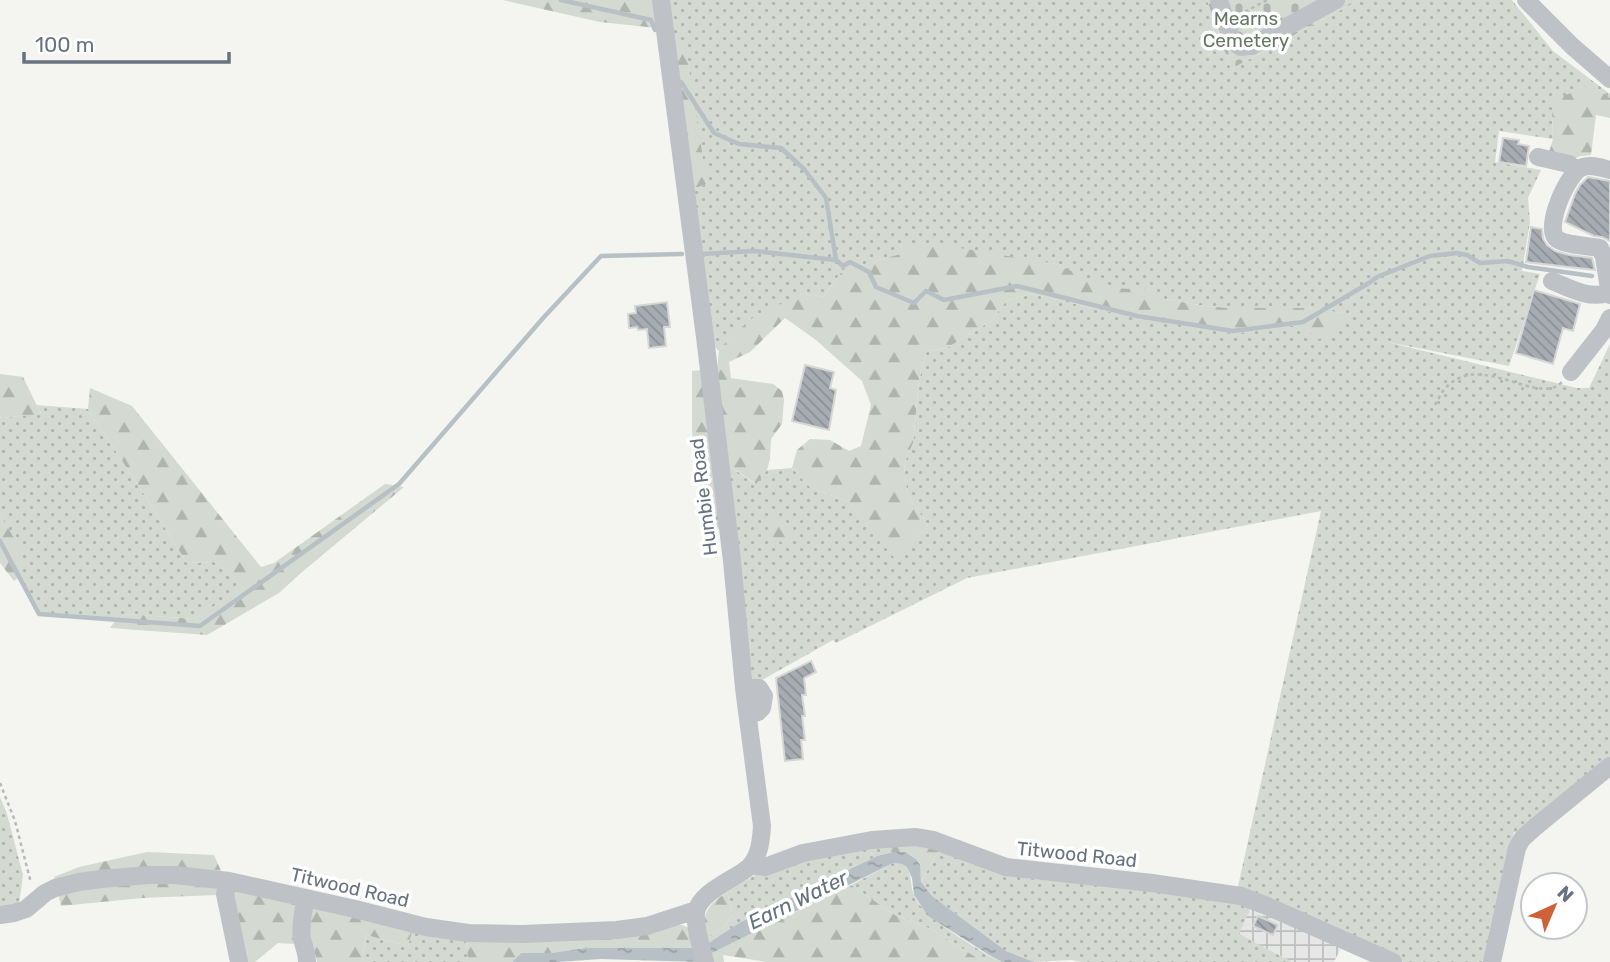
<svg xmlns="http://www.w3.org/2000/svg" width="1610" height="962" viewBox="0 0 1610 962" font-family="Rubik,sans-serif">
<defs>
<pattern id="industrial-grid" width="8" height="8" patternUnits="userSpaceOnUse" patternTransform="scale(1.75)"><rect width="8" height="8" fill="#e5e6e5"/><path d="M0 4h8M4 0v8" fill="none" stroke="#bdbfbf"/></pattern>
<pattern id="grass-dots" width="8" height="8" patternUnits="userSpaceOnUse" patternTransform="scale(1.75)"><rect width="8" height="8" fill="#d4d9d1"/><path d="M2 2h.1M6 6h.1" fill="none" stroke="#b0b4af" stroke-width="1.8" stroke-linecap="round"/></pattern>
<pattern id="forest-firs" width="22" height="20" patternUnits="userSpaceOnUse" patternTransform="scale(1.75)"><rect width="22" height="20" fill="#d4d9d1"/><path d="M5 1l3.5 6h-7zM16 11l3.5 6h-7z" fill="#b0b4af"/></pattern>
<pattern id="cemetery-stones" width="16" height="16" patternUnits="userSpaceOnUse" patternTransform="scale(1.75)"><rect width="16" height="16" fill="#d4d9d1"/><path d="M2 7V4a2 2 0 0 1 4 0v3zM10 15v-3a2 2 0 0 1 4 0v3z" fill="#b0b4af"/></pattern>
<pattern id="water-ripples" width="26" height="14" patternUnits="userSpaceOnUse" patternTransform="scale(1.75)"><rect width="26" height="14" fill="#b7c0c5"/><path d="M2 4q2-2 4 0t4 0M15 11q2-2 4 0t4 0" fill="none" stroke="#99a0a5"/></pattern>
<pattern id="building-back-hatch" width="6" height="6" patternUnits="userSpaceOnUse" patternTransform="scale(1.75)"><rect width="6" height="6" fill="#a6acb1"/><path d="M-1 5l2 2M0 0l6 6M5-1l2 2" fill="none" stroke="#8b9095"/></pattern>
</defs>
<rect width="100%" height="100%" fill="#f4f4f1"/>
<path fill="url(#industrial-grid)" d="M1251,907L1341,948L1334,962H1292L1238,934Z"/>
<path fill="url(#grass-dots)" d="M668,0H1207L1231,69L1359,0H1512L1553,51L1610,94V98L1599,90L1552,111L1553,139L1499,131L1495,162L1541,170L1528,198L1530,222L1522,271L1540,274L1509,366L1387,342L1577,388H1589L1610,344V760L1518,833L1514,832L1487,962H1403L1237,891L1321,511L967,578L836,643L833,640L753,685L725,463L755,484L767,470L792,468L810,487L849,502L895,558L928,526L907,493L904,464L913,443L919,380L926,353L927,351L947,348L991,321L1007,300L1031,294L1142,319L1284,326H1302L1343,313L1307,308H1229L1205,306L1165,299L1155,290L1109,289L1056,264L900,245L905,253L843,270L823,297L804,293L783,304L728,339L719,351L711,343L692,189L707,184L672,31Z
M36,405L88,409L140,488L187,563L214,562L248,585L194,619L127,614L116,620L39,614L19,578L22,555L0,514V416L4,418L41,413Z
M0,797L7,814L23,875L19,905L0,908Z
M891,844L893,852L877,856L739,923L707,944L706,938L721,930L733,915L727,892L767,868Z
M939,850L1022,878L1168,892L1235,901L1251,907L1239,934L1292,962H1081L1072,960L1034,962L1006,951L932,896L921,882Z
M893,863L902,864L907,866C911,875 911,884 913,893C921,917 968,942 989,956L982,961L931,929L895,915L851,885Z
M412,932L439,938H466L468,962H362L366,935L408,946Z"/>
<path fill="url(#forest-firs)" d="M503,0H653L657,28L600,22Z
M672,31L687,56L707,184L692,189Z
M1586,86L1599,90L1610,98V118L1596,115L1591,155L1580,156L1572,160L1549,152L1553,139L1552,111L1557,99Z
M900,244L942,245L1056,264L1109,288L1155,290L1165,299L1205,306L1229,308H1307L1344,313L1345,325L1337,331L1319,339L1302,326H1284L1235,334L1142,319L1031,294L1007,300L991,321L947,348L927,351L926,353L919,380L913,443L904,464L907,493L928,526L895,559L849,502L810,487L792,468L797,450L810,439L830,440L849,451L861,446L871,405L862,381L816,340L785,318L750,352L729,362L731,378L773,384L782,391L784,400L782,424L771,439L770,459L767,470L756,484L725,463L716,379L719,351L728,339L755,316L804,293L823,297L843,270L904,253Z
M701,370L721,530L706,524L692,432V371Z
M0,374L23,377L41,414L3,418L0,416Z
M90,388L132,406L261,567L274,563L385,484L404,487L301,573L279,593L207,635L110,628L116,620L127,614L194,619L247,585L214,562L187,563L140,488L88,409Z
M0,514C5,523 20,547 22,555C24,564 22,576 14,581L0,563Z
M775,514L789,524L797,534L785,544L768,535V520Z
M891,844L926,847L939,850L921,882C920,860 917,853 893,852Z
M147,852L214,855L222,873L216,895L142,898L61,906L54,877L79,867Z
M851,885L895,915L931,929L982,961L989,956L1002,962H767L723,955L724,962H712L710,954Z
M235,887L412,932L408,946L366,935L362,962H317L313,945L278,943L255,962H246L233,901Z
M727,892L733,915L721,930L706,938C701,912 708,905 727,892Z
M672,924C693,925 692,930 697,948H585L551,953H521L512,962H468L466,938Z"/>
<path fill="url(#cemetery-stones)" d="M1207,0H1359L1231,69Z"/>
<path fill="url(#water-ripples)" d="M893,852H905L916,859L920,865L921,882L932,896L1006,951L1034,962H1002L989,955L928,916L914,895L912,878L907,867L902,864L893,863L710,954L707,944L739,923L877,856Z
M585,948H697L699,962L601,959L558,962H512L521,953H551Z"/>
<g fill="none" stroke-linecap="round" stroke-linejoin="round">
<path stroke="#b7c0c5" stroke-width="4.5" d="M561,0L651,20L655,30
M681,82L714,133L739,144L781,148L804,169L826,198L836,260
M702,254L754,251L836,260L843,266L850,262L869,272L876,287L914,303L926,291L944,300L1017,286L1137,316L1233,331L1303,322L1369,283L1377,277L1430,256L1457,253L1467,255L1480,263L1508,261L1528,267L1592,276
M0,541L39,614L200,626L399,484L544,317L601,256L682,254"/>
</g>
<path fill="url(#building-back-hatch)" stroke="#d6d6d4" stroke-width="2" d="M1503,138L1519,140L1518,144L1529,146L1526,166L1499,162Z
M1588,177L1610,181V241L1602,237L1594,236L1565,222L1575,194L1580,185Z
M1531,227L1542,229L1543,239L1547,245L1555,251L1569,255L1592,258L1595,270L1526,262Z
M1534,290L1580,304L1573,331L1563,328L1553,364L1516,353Z
M667,302L670,327H664L666,346L649,348L647,329L638,330L637,327L629,328L628,314L636,313L635,306Z
M805,365L834,372L830,388L836,390L829,430L792,421Z
M811,661L816,672L804,678L806,695H802L805,716H802L805,740H801L803,759L785,761L776,678Z
M1258,916L1278,925L1273,935L1253,926Z"/>
<g fill="none" stroke-linecap="round" stroke-linejoin="round">
<path stroke="#b6b9bb" stroke-width="2.5" stroke-dasharray="3.5 3.5" stroke-linecap="butt" d="M1239,15L1267,0
M1435,405C1438,400 1440,395 1443,391C1477,347 1537,408 1562,382
M0,783L15,821L31,883"/>
<path stroke="#bec1c5" stroke-width="18" d="M661,0L705,337L732,561L744,688L762,826C761,840 760,856 749,867C736,879 698,892 696,913C695,929 701,946 705,962
M1219,0L1231,38L1240,47L1251,46L1336,0
M1526,0L1572,46L1610,79
M1538,157L1569,164L1576,170
M1610,170C1602,168 1591,164 1583,167C1568,171 1543,229 1557,239C1565,245 1589,246 1600,248L1604,257L1610,295
M1552,281C1571,289 1589,299 1609,293
M1571,372L1604,330L1610,318
M744,688H759L764,696L762,708L758,712L748,716
M751,865L765,867L803,853L872,840L915,837L933,840L1006,867L1152,883L1241,896L1267,906L1393,962
M229,881L225,894L239,962
M306,898C303,911 300,926 302,939C304,947 307,953 307,962
M0,915L14,913L26,909L45,893L55,888L79,882L101,879L148,875H175L229,881L355,909L426,927L468,933L522,934L617,930L647,926L696,910
M1492,962L1517,848L1522,839L1534,828L1610,766"/>
</g>
<g text-anchor="middle" stroke-width="7" stroke-linejoin="round" paint-order="stroke">
<g font-size="19" fill="#687765" stroke="#fff">
<text x="1246" y="25">Mearns<tspan x="1246" dy="22">Cemetery</tspan></text>
</g>
<g font-size="19" fill="#67737f" stroke="#fff">
<text transform="translate(703 497) rotate(-97)" y="7">Humbie Road</text>
<text transform="translate(1077 854) rotate(6)" y="7">Titwood Road</text>
<text transform="translate(350 887) rotate(13)" y="7">Titwood Road</text>
</g>
<g font-size="21" font-style="italic" fill="#63747c" stroke="#fff">
<text transform="translate(798 900) rotate(-26)" y="7">Earn Water</text>
</g>
</g>
<g transform="translate(1554 906) rotate(44)"><circle r="33" fill="#ffffff" stroke="#c2c7cc" stroke-width="2"/>
<path d="M0-5L12 26L0 18L-12 26Z" fill="#ce6138"/>
<text y="-10" font-size="19" font-weight="bold" text-anchor="middle" fill="#67737f">N</text>
</g>
<path d="M24 52v10h205v-10" fill="none" stroke="#67737f" stroke-width="3.5"/>
<text x="35" y="52" font-size="21" fill="#67737f" stroke="#ffffff" stroke-width="5" paint-order="stroke">100 m</text>
</svg>
